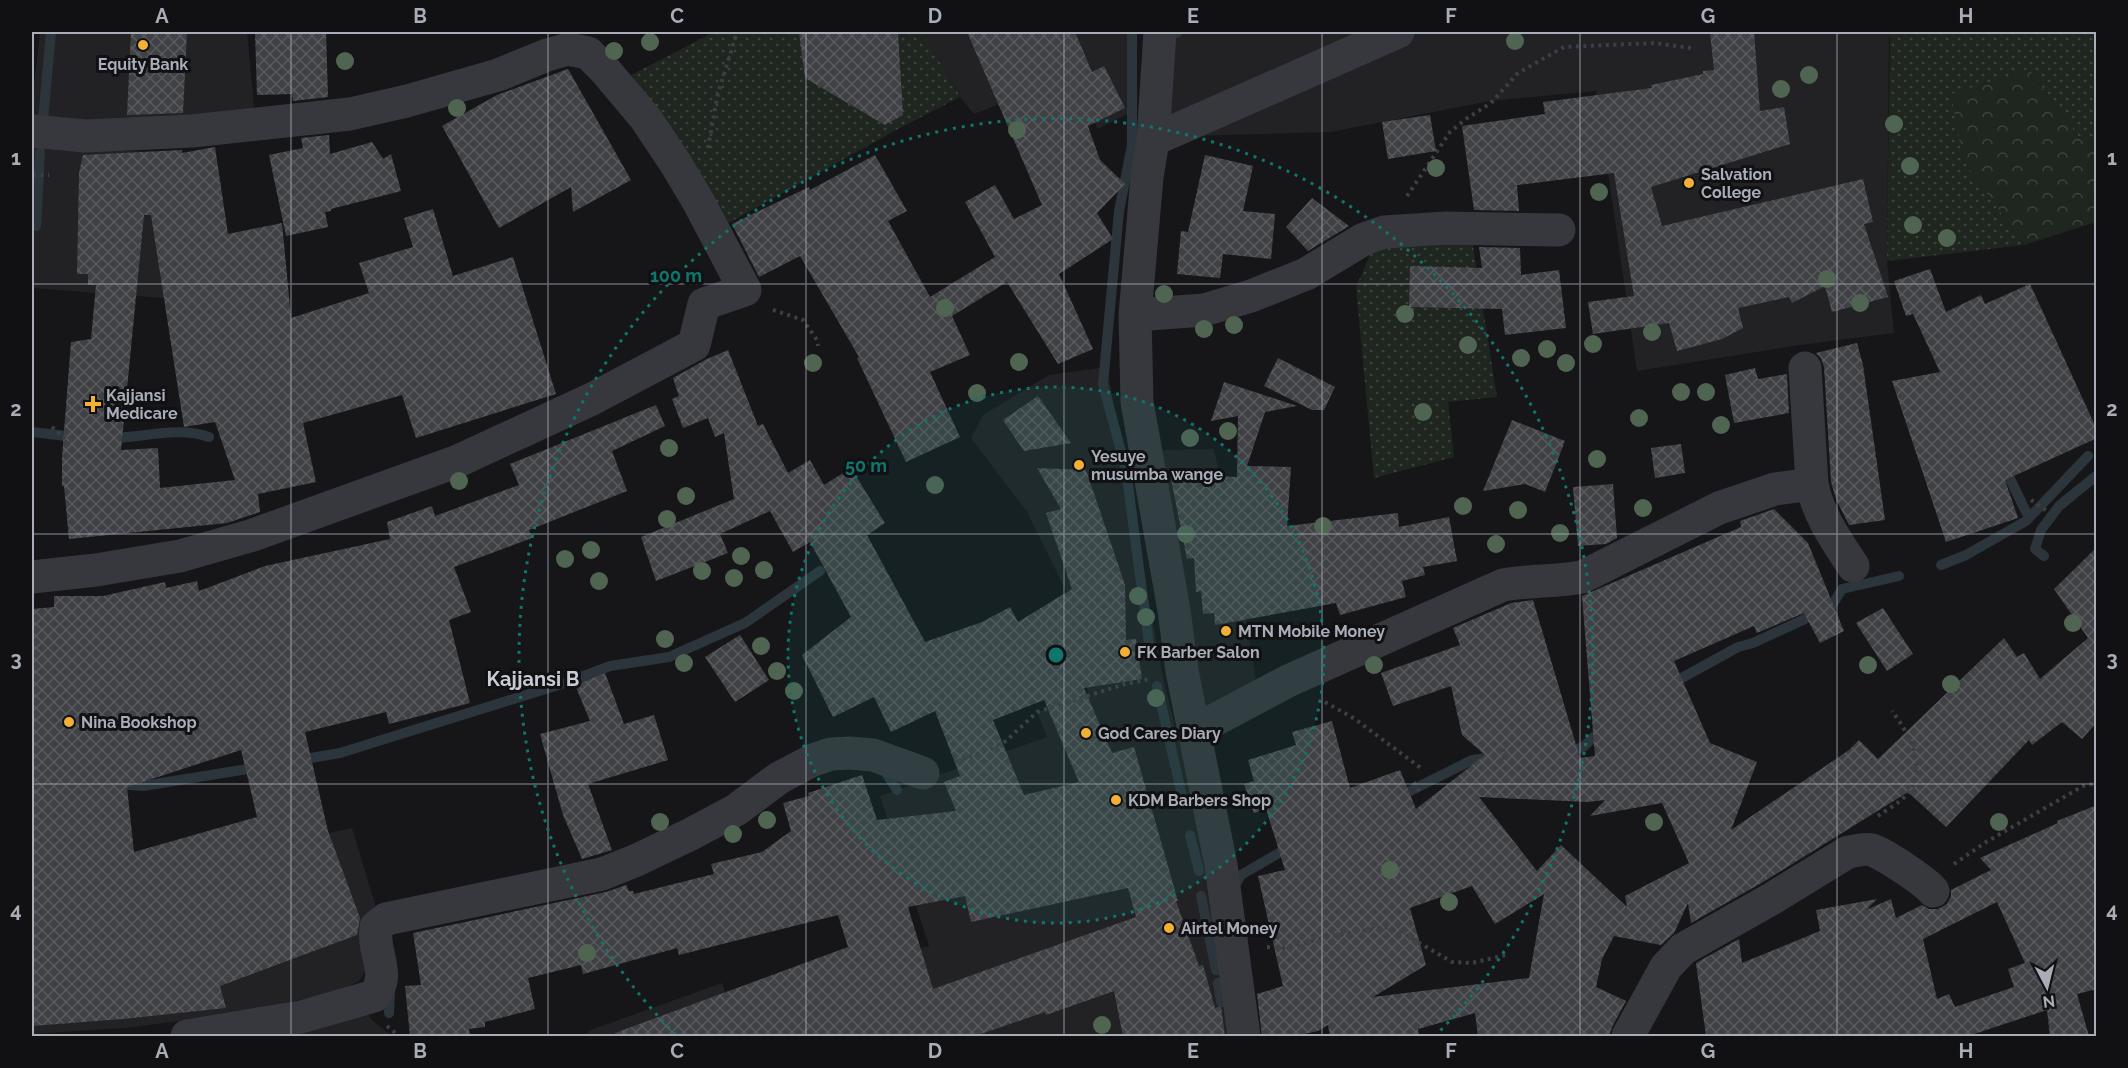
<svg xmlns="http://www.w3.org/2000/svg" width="2128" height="1068" viewBox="0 0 2128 1068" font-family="Raleway,sans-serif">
<defs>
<pattern id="grass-dots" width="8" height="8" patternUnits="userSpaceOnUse" patternTransform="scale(1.5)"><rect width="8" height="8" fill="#1e261f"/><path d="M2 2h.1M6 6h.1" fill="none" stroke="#3c433d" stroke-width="1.8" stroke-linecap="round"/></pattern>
<pattern id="forest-crowns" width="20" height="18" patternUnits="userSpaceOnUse" patternTransform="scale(1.5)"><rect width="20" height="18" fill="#1e261f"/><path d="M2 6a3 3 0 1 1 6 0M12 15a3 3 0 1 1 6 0" fill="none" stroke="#3c433d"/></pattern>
<pattern id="building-cross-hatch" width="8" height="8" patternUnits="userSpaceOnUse" patternTransform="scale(1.5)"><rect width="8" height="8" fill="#404145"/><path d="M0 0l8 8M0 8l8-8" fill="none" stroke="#595a5e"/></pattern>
</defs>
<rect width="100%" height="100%" fill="#161618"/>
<path fill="#222225" d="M40,32H247L255,118L32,126V103Z
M922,32H1133L1135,110L1098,129L1071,76L974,114L960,97Z
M1160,32H1889L1887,261L1894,333L1800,345L1637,371L1596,91L1490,101L1331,132L1151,137Z
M32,147L205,154L189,300L32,288Z
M1107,367L1163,678L1195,806L1213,900L1232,1036H589L588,1031L722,983L726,994L929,946L880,796L1047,737L1037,712L1089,698L1071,601L1027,512L971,438L983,415L1049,375Z
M1214,449L1235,550L1257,687L1204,716L1156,450Z
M352,828L375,904L373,960L359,981L337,992L233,1014L125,1028L32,1034V888L110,880Z
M363,1006L372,1020L392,1036H245Z"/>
<path fill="url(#grass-dots)" d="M714,32H922L960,97L898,129L716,230L614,84Z
M1888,32H2096V146L2078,136L2029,69L1963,160L2024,245L1887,261L1890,38Z
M1471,234L1497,397L1448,402L1454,457L1374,478L1356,287L1373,248Z"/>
<path fill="url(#forest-crowns)" d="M2029,69L2078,136L2096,146V222L2024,245L1963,160L1951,94Z"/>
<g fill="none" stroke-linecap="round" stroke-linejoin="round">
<path stroke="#2c353c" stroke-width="10" d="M1132,32V145L1119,211L1103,384L1126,470L1150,651
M1177,33V32
M43,120L51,32
M36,226L40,152
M32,432L75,437
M109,438C142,438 178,426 209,437
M2004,466L2026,512
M2044,556L2035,549L2041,530L2059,506L2096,476
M1941,565L1966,555L2026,521L2088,456
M1669,685L1738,647L1753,643L1831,607L1842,589L1899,576
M1157,686L1183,800
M1564,753L1583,747L1604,728
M299,760L340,753L568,682L610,666L669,657L745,623L820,571
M883,768L897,790
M118,784L143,786L260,767
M1396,798L1472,760L1494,757
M1190,835L1199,871
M1237,882L1241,875L1291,846
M1201,896L1216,970
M1218,983L1221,1002
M389,1013L390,990"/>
</g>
<path fill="url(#building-cross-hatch)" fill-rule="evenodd" d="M131,32H187L183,113L127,115Z
M255,32H326L328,97L293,101L292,94L257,95Z
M799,32H898L903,115L885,125L805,78Z
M967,32H1075L1092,72L1104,66L1125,108L1088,126L1100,160L1125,184L1097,213L1113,239L1059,274L1093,349L1058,364L1007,282L952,316L970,355L930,372L960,437L906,462L857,358L859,357L800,256L759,277L732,224L809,187L810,190L875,155L907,211L888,221L930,297L995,257L965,202L995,185L1014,219L1042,205Z
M1710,32H1754L1760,111L1784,107L1790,144L1651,187L1662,226L1863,179L1873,222L1864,224L1888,297L1832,312L1825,286L1792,303L1789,297L1738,308L1743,328L1722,339L1677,351L1669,323L1593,334L1588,302L1634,296L1614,173L1517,185L1519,211L1474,210L1462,126L1545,114L1543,102L1652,88L1651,85L1703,74V71L1714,70Z
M568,69L631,180L573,212L571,187L499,228L442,126L497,95Z
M1430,115L1436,151L1388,159L1382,122Z
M329,135L330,154L372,142L383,159L391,154L401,191L331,209V211L325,212L328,227L286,236L269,155L303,148L301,138Z
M215,147L228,234L282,223L291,318L369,293L359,263L413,247L404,218L433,209L453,276L513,257L556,394L416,438L402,395L303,423L316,482L258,494L260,512L227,523L69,539L64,486H62V457L71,342L91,339L96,285H88V274H77L79,173L83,155L182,150V153ZM144,215H151L184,427L215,422L235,480L160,488L158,448L121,450Z
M1205,155L1253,166L1243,211L1275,214L1271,259L1223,254L1220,278L1177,274L1181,231L1188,232Z
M1312,198L1349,226L1308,251L1286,227Z
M1479,247L1520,248L1521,275L1559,270L1566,328L1505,335L1502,309L1409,307L1410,266L1482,268Z
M1930,269L1946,312L1981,295L1985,304L2030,284L2097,430V438L2005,480L2018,518L1946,542L1892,381L1940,372L1913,314L1906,316L1894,281Z
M1857,343L1863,365L1885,520L1849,525L1836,499L1831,482L1824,367L1821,358L1816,353Z
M728,350L758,426L763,424L788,473L810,460L824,485L851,468L885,523L867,535L925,642L982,622L1010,607L1018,622L1072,589L1046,513L1061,509L1037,468L1086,470L1125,585L1126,640L1136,639L1142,679L1084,688L1112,753L1134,747L1178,901H1176L1199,966L1203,965L1215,1008L1221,1006L1225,1036H1123L1114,991L1046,1015L1045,1012L975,1036H615V1033L848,947L838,915L679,955L677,948L583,974L581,965L528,978L535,1009L485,1022V1027L469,1029L470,1036H410L405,986L421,985L413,933L606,892L626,885L629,891H633L634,894L714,874L711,864L762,852L791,831L783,803L809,796L808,793L862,775L877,820L956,811L944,782L960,776L935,711L891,732L874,697L833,717L802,655L851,617L810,542L793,552L770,511L720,534L728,553L656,581L641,537L734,499L724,433L715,437L708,418L683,428L672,399L679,396L673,378L705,360ZM1044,700L1079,782L1024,795L993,720ZM1128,888L1136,917L933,989L908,907L965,896L971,922Z
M1278,358L1335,387L1324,410H1312L1264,386Z
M1755,368L1758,379L1787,374L1789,413L1734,423L1725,375Z
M1224,382L1297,406L1265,412L1247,466L1291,467L1287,526L1398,513L1399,527L1449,517L1457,561L1423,567L1425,575L1402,581L1406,597L1340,615L1336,603L1215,625L1214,613L1203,614L1201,591L1196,592L1194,558L1187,559L1170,474L1237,477L1238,416L1211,421Z
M1038,396L1071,443L1024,451L1003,420Z
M656,405L665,426L612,451L627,491L529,530L532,538L454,567L471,612L449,620L470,703L389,724L386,712L305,732L328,831L360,918L357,935L220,986L226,1008L123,1019L32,1026V609L54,607V596H103L165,582L166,588L197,581L199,591L265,566L390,539L387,522L432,506L435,516L519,485L510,464ZM241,750L257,817L134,852L127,787Z
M1512,420L1565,441L1545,492L1525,484L1483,491Z
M1681,444L1685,473L1655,478L1651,448Z
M1613,484L1617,538L1606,544L1578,546L1573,487Z
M1774,509L1808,543L1844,631L1820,643L1804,613L1757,633L1754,626L1674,661L1710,743L1757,762L1731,830L1849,750L1859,740L1878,759L2004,638L2017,657L2024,653L2040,679L2088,638L2054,589L2097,547V722L2082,739L2062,722L2032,745L2029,740L1946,827L1908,792L1763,882L1691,923L1688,903L1674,933L1661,945L1614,936L1602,959L1596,987L1626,1001L1612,1027L1609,1036H1478L1475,1013L1418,1029L1419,1036H1330L1328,1025L1318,1031L1295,1036H1262L1257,994L1283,986L1258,876L1285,870L1266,809L1254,813L1244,784L1254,781L1248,760L1296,745L1292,732L1332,721L1350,788L1400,770L1416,809L1485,755L1462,735L1451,686L1393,706L1381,673L1460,645L1453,628L1511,603L1533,600L1580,758L1595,756L1582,596L1741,527L1740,521ZM1479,797L1588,802L1605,800L1590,816L1662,803L1689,863L1625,896L1627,907L1561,845L1537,871ZM1472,886L1495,924L1544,894L1529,978L1373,997L1426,965L1410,908Z
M1883,608L1913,654L1887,671L1856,623Z
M740,635L769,680L735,702L705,657Z
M605,673L624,724L654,715L668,760L588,784L612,850L582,859L563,815L540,734L590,721L575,685Z
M2097,805V989L2077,994L2089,1036H2050L2047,1010L1968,1036H1706L1696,963L1739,939L1742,963L1820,931L1816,910L1877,899L1866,910L1891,899L1896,918L1922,905L1929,909H1938L1947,904L1951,896V890L1991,870L1980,858L2058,823L2057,821ZM1997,902L2025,963L2008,969L2014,987L1955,1007L1949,994L1937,999L1923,939Z"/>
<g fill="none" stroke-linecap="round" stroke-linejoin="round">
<path stroke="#3d3f44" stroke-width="4" stroke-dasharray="3 4.5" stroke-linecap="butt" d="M708,148L717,97L737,32
M33,175H49
M1407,196L1450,132L1466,119L1491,103L1518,73L1564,47L1655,43L1691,48
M773,310L803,320L817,340L818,346
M52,427L70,443
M2031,500L2047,511
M1325,702L1355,719L1422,769
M1503,749L1504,761
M955,762L987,750L1006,741L1037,712L1125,684L1150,679
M1414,782L1420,793
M1878,816C1888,809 1901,802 1908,793C1930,769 1907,731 1892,711
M1954,864L1986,842L2083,786L2096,783
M1267,947L1284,948L1331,936L1384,927L1397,930L1452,962L1472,963L1506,955
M387,1026L399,1036"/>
<path stroke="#37383d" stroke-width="33" d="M1160,32L1153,140L1147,177L1135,315L1137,402L1174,610L1182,671L1221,865L1244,1036
M32,131L86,136L192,131L350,114L407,101L498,75L547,55L568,49L588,53L604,69L646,119L676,164L698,201L745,290L704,304L694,345L592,399L458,461L253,535L180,556L96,570L32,577
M1153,140L1398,32
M1135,315L1204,310L1251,296L1306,274L1364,239L1384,232L1446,228L1559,230
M1812,484C1818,515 1836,540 1853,566
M1194,731L1288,681L1503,585C1530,580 1556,582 1582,577L1719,508L1775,489L1812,484L1805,368
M187,1036L301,1017L374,996C392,973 372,954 376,927L386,919L602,874L637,860L691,834L736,810L779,778L813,760L831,754L850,753L873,755L923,773
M1628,1036L1666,967L1683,949L1773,898L1848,852C1856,851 1864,848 1872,850C1884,854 1925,881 1933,891"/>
</g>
<g fill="#506452">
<circle cx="1515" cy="41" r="9"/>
<circle cx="650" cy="42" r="9"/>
<circle cx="614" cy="51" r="9"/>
<circle cx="345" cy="61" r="9"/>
<circle cx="1809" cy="75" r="9"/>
<circle cx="1781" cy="89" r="9"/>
<circle cx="457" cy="108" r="9"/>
<circle cx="1894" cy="124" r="9"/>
<circle cx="1017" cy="130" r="9"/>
<circle cx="1910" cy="166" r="9"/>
<circle cx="1436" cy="168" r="9"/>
<circle cx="1599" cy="192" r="9"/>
<circle cx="1913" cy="225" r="9"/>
<circle cx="1947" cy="238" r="9"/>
<circle cx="1827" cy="279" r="9"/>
<circle cx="1164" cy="294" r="9"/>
<circle cx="1860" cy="303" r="9"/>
<circle cx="945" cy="308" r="9"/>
<circle cx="1405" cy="314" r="9"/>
<circle cx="1234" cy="325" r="9"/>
<circle cx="1204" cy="329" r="9"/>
<circle cx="1652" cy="332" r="9"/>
<circle cx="1593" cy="344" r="9"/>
<circle cx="1468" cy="345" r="9"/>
<circle cx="1547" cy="349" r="9"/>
<circle cx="1521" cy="358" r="9"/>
<circle cx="1019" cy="362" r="9"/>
<circle cx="813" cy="363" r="9"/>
<circle cx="1566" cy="363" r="9"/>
<circle cx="1681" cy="392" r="9"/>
<circle cx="1706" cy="392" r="9"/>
<circle cx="977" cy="393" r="9"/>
<circle cx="1423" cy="412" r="9"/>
<circle cx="1639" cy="418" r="9"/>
<circle cx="1721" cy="425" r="9"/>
<circle cx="1228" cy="431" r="9"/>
<circle cx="1190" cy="438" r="9"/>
<circle cx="669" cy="448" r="9"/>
<circle cx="1597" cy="459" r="9"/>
<circle cx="459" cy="481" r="9"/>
<circle cx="935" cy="485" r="9"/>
<circle cx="686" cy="496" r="9"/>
<circle cx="1463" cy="506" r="9"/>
<circle cx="1643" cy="508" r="9"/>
<circle cx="1518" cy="510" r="9"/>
<circle cx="667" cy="519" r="9"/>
<circle cx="1323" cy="526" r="9"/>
<circle cx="1560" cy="533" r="9"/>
<circle cx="1186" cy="534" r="9"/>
<circle cx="1496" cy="544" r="9"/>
<circle cx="591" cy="550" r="9"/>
<circle cx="741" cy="556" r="9"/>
<circle cx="565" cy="559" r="9"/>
<circle cx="764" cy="570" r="9"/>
<circle cx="702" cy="571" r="9"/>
<circle cx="734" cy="578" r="9"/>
<circle cx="599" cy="581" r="9"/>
<circle cx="1138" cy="596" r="9"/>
<circle cx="1146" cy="617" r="9"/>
<circle cx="2073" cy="623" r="9"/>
<circle cx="665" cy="639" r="9"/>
<circle cx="761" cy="646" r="9"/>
<circle cx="684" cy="663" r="9"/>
<circle cx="1374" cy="665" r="9"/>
<circle cx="1868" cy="665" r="9"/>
<circle cx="777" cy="671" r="9"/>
<circle cx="1951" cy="684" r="9"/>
<circle cx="794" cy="691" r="9"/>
<circle cx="1156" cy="698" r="9"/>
<circle cx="767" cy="820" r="9"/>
<circle cx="660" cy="822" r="9"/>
<circle cx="1654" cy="822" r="9"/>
<circle cx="1999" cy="822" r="9"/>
<circle cx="733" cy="834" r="9"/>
<circle cx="1390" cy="870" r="9"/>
<circle cx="1449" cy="902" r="9"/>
<circle cx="587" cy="953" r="9"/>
<circle cx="1102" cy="1025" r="9"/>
</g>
<path fill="none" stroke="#a8adb8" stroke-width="1.5" stroke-opacity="0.55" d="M291,32V1036M548,32V1036M806,32V1036M1064,32V1036M1322,32V1036M1580,32V1036M1837,32V1036M32,284H2096M32,534H2096M32,784H2096"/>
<circle cx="1056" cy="655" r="268" fill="#0f766e" fill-opacity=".12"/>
<g fill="none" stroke="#0f766e" stroke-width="3" stroke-dasharray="3 6">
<circle cx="1056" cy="655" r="268"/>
<path d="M676 1035A537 537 0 1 1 1436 1035"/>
</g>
<g fill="#f2b134" stroke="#111113" stroke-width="2">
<circle cx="143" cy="45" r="6"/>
<circle cx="1689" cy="183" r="6"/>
<path d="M90 395h6v6h6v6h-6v6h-6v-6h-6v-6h6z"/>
<circle cx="1079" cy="465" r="6"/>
<circle cx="1226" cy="631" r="6"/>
<circle cx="1125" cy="652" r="6"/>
<circle cx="69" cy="722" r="6"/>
<circle cx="1086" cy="733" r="6"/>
<circle cx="1116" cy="800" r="6"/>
<circle cx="1169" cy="928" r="6"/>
</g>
<g text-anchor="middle" stroke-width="6" stroke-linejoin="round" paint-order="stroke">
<g font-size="16" font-weight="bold" fill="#a8adb8" stroke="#111113" text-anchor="start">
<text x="143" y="70" text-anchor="middle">Equity Bank</text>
<text x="1701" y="180">Salvation<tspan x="1701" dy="18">College</tspan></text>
<text x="106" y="401">Kajjansi<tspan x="106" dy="18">Medicare</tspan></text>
<text x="1091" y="462">Yesuye<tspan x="1091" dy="18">musumba wange</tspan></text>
<text x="1238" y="637">MTN Mobile Money</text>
<text x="1137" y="658">FK Barber Salon</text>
<text x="81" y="728">Nina Bookshop</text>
<text x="1098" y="739">God Cares Diary</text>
<text x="1128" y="806">KDM Barbers Shop</text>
<text x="1181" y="934">Airtel Money</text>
</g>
<g font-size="20" font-weight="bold" fill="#c9ccd4" stroke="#111113">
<text x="533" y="686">Kajjansi B</text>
</g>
</g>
<circle cx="1056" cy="655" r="9" fill="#0f766e" stroke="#111113" stroke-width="3"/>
<g font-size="18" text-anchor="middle" font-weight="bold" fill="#0f766e" stroke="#111113" stroke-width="6" stroke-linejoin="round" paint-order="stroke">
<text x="676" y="282">100 m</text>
<text x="866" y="472">50 m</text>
</g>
<rect width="2128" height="1068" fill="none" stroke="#111113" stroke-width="66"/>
<g transform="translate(2047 987) rotate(173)" stroke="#111113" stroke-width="4.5" paint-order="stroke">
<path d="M0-4.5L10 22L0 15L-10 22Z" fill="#a8adb8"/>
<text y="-9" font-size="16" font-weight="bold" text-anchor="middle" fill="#a8adb8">N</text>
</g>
<rect x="33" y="33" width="2062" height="1002" fill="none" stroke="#a8adb8" stroke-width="2"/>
<g font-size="20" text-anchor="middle" font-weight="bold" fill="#a8adb8">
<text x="162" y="23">A</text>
<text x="420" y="23">B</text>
<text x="677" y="23">C</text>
<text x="935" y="23">D</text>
<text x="1193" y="23">E</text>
<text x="1451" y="23">F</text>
<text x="1708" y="23">G</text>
<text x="1966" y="23">H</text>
<text x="16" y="165">1</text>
<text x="2112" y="165">1</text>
<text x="16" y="416">2</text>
<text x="2112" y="416">2</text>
<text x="16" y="666">3</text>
<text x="2112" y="666">3</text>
<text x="16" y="917">4</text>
<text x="2112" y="917">4</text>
<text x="162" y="1058">A</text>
<text x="420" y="1058">B</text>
<text x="677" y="1058">C</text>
<text x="935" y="1058">D</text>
<text x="1193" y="1058">E</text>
<text x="1451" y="1058">F</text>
<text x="1708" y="1058">G</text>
<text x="1966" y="1058">H</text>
</g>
</svg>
